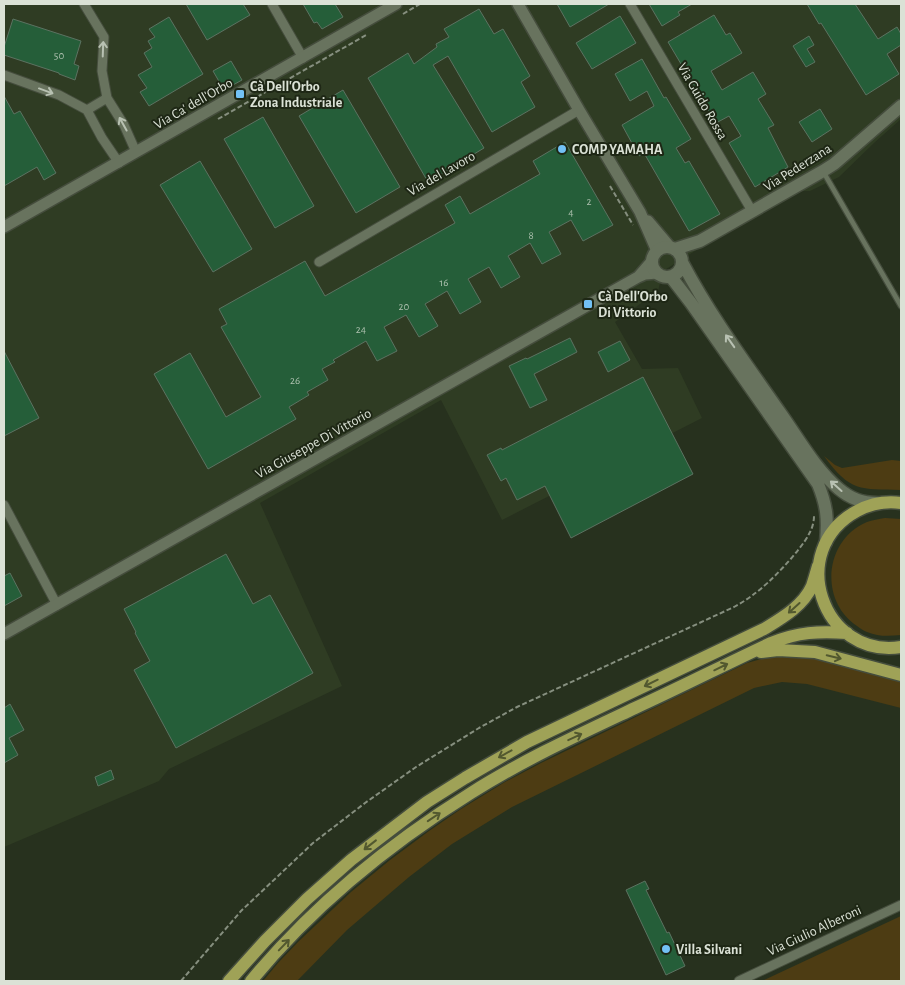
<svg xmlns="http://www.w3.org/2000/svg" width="905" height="985" viewBox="0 0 905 985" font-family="'Alegreya Sans',sans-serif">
<rect width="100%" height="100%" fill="#27311e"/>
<path fill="#2f3c23" d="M4,4H901V119L875,142L839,177L810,191H802L714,239L663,271L658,291L615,322L642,369L678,368L702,418L502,520L441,400L260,503L342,686L169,769L159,781L4,847Z"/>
<path fill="#4d3c13" d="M824,456L835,465L842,468L892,460L901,461V490C860,489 850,492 824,456Z
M885,518L901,519V635C889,636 879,637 867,632C864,631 860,628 857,626C819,601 824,540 867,522C872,520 879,519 885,518Z
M803,655L901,678V708L807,684L782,682L754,688L512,807L452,844L409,877L347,930L297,981H263L278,963L299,941L351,892L390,860L429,831L461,809L505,782L541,763L747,663L768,657Z
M901,916V981H762Z"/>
<path fill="#255e39" stroke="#5c7261" d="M186,4H243L250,15L207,40Z
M303,4H335L343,17L322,29L317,22L314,23Z
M557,4H609L570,27Z
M649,4H692L678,12L680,15L662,26Z
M807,4H855L878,39L897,27L901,34V45L887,54L899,74L866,95L821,23L819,24Z
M479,9L494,34L503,29L530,76L521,82L535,107L492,132L448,56L433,65L484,148L428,182L368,78L408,53L414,64L437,47L436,44L449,37L444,29Z
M714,15L726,35L730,33L742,53L711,71L722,90L753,72L766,94L758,99L774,125L768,128L788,167L755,187L729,143L741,136L729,116L716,123L668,42Z
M620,16L636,43L592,69L576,43Z
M169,17L203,74L149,106L140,92L147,88L138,75L152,67L144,53L152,48L148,41L155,37L149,29Z
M13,19L81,41L74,64L79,66L75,80L59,74V73L4,55V47Z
M809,36L814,45L807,49L815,62L806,67L793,46Z
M642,59L664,98L666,97L691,139L676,148L685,163L689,161L720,214L689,231L644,153L639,156L622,125L654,106L647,91L630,101L615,74Z
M231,61L242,80L224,90L213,71Z
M343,90L400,187L356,213L299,116Z
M4,96L14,114L20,111L56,173L44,180L37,167L4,186Z
M820,109L832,129L812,142L799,122Z
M263,117L314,206L275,228L224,139Z
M565,142L613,225L583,241L571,220L549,232L561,254L542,264L530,243L508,256L520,277L501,288L489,267L468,279L481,302L460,314L447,291L425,304L438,326L419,337L406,315L384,327L397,351L377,361L366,341L333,360L335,362L322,369L328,380L307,392L309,395L289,407L296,419L208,469L154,374L190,353L226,417L261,397L221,327L227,324L219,309L305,261L325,296L455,223L445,205L460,196L470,214L540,174L533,161Z
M200,161L252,249L213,272L160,185Z
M570,338L577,352L534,374L547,400L530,408L509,366L526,358L527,359Z
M620,341L630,360L608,372L598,352Z
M4,351L39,418L4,436Z
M643,377L693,474L571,538L545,486L517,500L506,478L501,481L487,455L501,448L502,450Z
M226,554L253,604L270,595L313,673L176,748L134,670L150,661L135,633L136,632L124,609Z
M10,573L22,596L4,606V576Z
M10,704L24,730L9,738L18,755L4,763V708Z
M111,770L114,779L98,786L95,777Z
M645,881L649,889L646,890L667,933L669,932L685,966L666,975L626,890Z"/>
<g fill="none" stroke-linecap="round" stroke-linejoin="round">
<defs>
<path id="service" d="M824,173L901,306"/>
<path id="minor" d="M84,4L104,37L102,71L107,98L124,125L136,152
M272,4L303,58
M630,4L752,211
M4,75L59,95L87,110L102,138L119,163
M87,110L107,98
M319,262L579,110
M4,505L57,605
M739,981L901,905"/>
<path id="tertiary" d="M518,4L579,110L640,212L657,251
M648,221L670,247
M4,227L396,4
M639,276L652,261
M4,634L638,277L645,274L657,273"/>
<path id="secondary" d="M652 262a15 15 0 1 1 30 0a15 15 0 1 1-30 0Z
M675,249L700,241L823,171L834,164L901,106
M683,264C711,317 747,365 781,414C798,438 816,470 839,489C851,499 862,503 877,503
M671,277L691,303L818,484C827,506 828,519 826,542"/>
<path id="primary" d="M901,503C886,501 870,504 857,511C785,550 822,659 901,647
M761,652L778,650L815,652L901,675
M229,981L265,941L307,899L351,860L427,802L465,778L527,742L764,629C782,618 803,606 812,586C814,580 816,573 818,566
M251,981C312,907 389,844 471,793C523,760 580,734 635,708C681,687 726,664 771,643C798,632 819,631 847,633"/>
</defs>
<use href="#service" stroke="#454d3d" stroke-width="7"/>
<use href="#minor" stroke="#454d3d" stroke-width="11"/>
<use href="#tertiary" stroke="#454d3d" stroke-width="14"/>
<use href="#secondary" stroke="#454d3d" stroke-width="15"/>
<use href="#primary" stroke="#454d3d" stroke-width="15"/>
<path stroke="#868f7f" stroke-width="2" stroke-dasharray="5 2.5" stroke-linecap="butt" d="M403,14L420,4
M218,119L368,34
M610,186L633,225
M181,981L241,911L313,843L365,803L416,767L479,728L517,707L734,607C741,603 748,599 754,594C769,584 801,550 809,534C812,529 814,522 814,516"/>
<use href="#service" stroke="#68735e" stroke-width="4.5"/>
<use href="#minor" stroke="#68735e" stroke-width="9"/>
<use href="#tertiary" stroke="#68735e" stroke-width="11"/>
<use href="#secondary" stroke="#68735e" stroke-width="12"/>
<use href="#primary" stroke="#9fa257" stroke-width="12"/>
</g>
<defs><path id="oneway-shaft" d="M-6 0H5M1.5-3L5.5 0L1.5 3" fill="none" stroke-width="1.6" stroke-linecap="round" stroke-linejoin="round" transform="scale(1.25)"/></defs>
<g stroke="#b8c1b2">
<use href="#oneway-shaft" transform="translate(103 49) rotate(-88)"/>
<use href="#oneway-shaft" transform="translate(46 91) rotate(20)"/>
<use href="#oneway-shaft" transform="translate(123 124) rotate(-119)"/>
<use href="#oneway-shaft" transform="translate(730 341) rotate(-125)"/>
<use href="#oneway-shaft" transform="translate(836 486) rotate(-138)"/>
</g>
<g stroke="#52582f">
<use href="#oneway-shaft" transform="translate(794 608) rotate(138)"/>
<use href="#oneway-shaft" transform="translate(834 657) rotate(14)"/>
<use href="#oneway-shaft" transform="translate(721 667) rotate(-26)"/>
<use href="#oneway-shaft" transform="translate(651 683) rotate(154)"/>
<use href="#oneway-shaft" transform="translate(575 737) rotate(-25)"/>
<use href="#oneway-shaft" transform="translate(505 754) rotate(151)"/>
<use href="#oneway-shaft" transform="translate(434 817) rotate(-34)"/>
<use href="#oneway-shaft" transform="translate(370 845) rotate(142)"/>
<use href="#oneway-shaft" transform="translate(284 945) rotate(-46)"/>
</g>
<g fill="#72c1f5" stroke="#1e2715" stroke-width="2">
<rect x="235" y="89" width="10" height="10" rx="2.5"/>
<circle cx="562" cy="149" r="5"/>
<rect x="583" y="299" width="10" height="10" rx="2.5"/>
<circle cx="666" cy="949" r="5"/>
</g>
<g text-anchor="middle" stroke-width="4" stroke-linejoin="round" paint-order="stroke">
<g font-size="11" fill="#aec1af">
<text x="59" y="59">50</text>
<text x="589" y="205">2</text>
<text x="571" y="216">4</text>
<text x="531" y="239">8</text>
<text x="444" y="286">16</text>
<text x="404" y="310">20</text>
<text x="361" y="333">24</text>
<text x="295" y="384">26</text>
</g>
<g font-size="14" font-weight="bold" fill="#dbe2d6" stroke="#1e2715" text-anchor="start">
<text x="250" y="91">Cà Dell'Orbo<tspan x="250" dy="16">Zona Industriale</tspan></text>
<text x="572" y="154">COMP YAMAHA</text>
<text x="598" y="301">Cà Dell'Orbo<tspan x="598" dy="16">Di Vittorio</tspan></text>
<text x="676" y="954">Villa Silvani</text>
</g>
<g font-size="14" fill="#dbe2d6" stroke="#1e2715">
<text transform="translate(703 101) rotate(60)" y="5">Via Guido Rossa</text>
<text transform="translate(193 103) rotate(-30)" y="5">Via Ca' dell'Orbo</text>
<text transform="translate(797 167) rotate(-32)" y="5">Via Pederzana</text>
<text transform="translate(441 173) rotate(-30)" y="5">Via del Lavoro</text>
<text transform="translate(313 443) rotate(-29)" y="5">Via Giuseppe Di Vittorio</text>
<text transform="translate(814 930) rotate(-25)" y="5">Via Giulio Alberoni</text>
</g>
</g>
<rect width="905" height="985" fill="none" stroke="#dbe2d6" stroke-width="10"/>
</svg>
